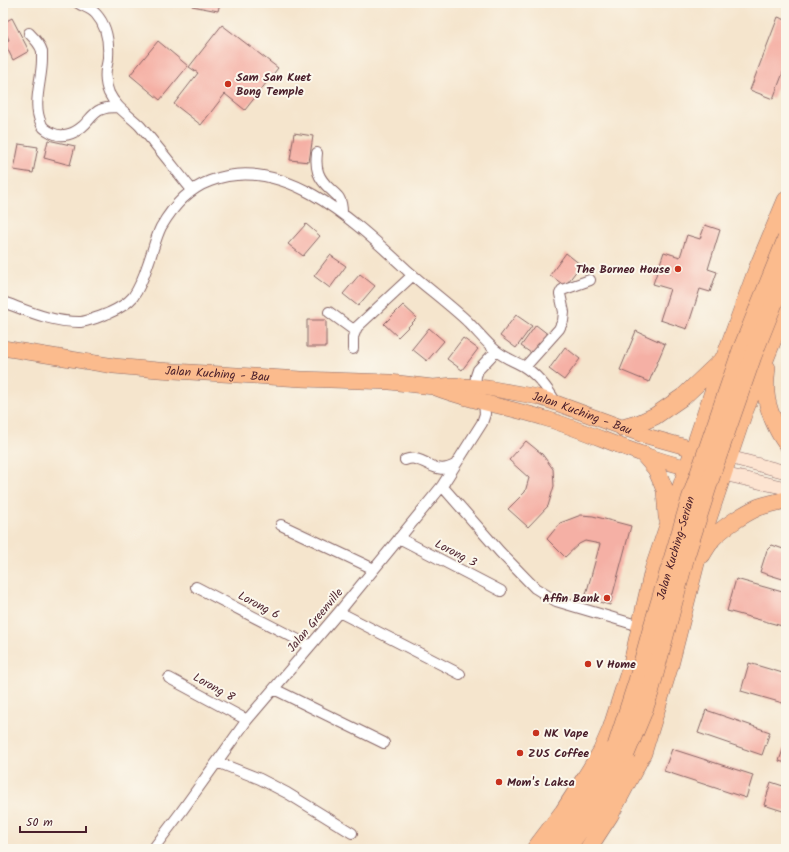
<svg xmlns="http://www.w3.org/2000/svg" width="789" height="852" viewBox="0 0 789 852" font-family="Kalam,sans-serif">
<rect width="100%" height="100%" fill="#fbf7ec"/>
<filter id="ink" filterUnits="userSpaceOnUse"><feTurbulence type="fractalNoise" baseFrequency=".025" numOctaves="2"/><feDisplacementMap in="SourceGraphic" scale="8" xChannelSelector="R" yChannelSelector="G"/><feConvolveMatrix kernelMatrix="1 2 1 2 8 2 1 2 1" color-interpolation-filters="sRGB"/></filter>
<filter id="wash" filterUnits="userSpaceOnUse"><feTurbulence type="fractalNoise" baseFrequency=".012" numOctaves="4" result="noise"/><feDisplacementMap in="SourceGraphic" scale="16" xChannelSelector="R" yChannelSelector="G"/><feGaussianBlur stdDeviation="0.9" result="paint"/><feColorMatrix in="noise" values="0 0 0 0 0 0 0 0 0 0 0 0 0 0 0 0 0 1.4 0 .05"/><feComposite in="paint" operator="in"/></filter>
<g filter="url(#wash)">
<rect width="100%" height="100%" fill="#f5e5cd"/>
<g id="blocks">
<path fill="#f5b0a5" d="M192,3H220L218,11L192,6Z
M778,17L786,20V65L773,99L750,90Z
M12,18L29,51L13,60L4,42L9,40L3,27V23Z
M222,25L278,68L245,110L225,94L201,125L174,104L198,73L189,67Z
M158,41L188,66L160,100L130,75Z
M294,133L313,136L309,162L290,160Z
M48,140L75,146L70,165L44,158Z
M19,144L38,147L33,173L14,170Z
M306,224L320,236L303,256L288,244Z
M705,225L720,230L708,269L717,272L710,292L700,289L687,329L660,320L670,289L653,284L664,252L680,257L687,235L700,239Z
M566,253L581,265L565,286L550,275Z
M330,255L346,266L330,288L314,276Z
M360,274L375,286L358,306L343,294Z
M403,305L417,318L398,337L384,324Z
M516,315L532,326L516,348L500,336Z
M307,320H326V347H307Z
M536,325L549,335L534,355L521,346Z
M429,328L444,341L427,361L412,349Z
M636,331L665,344L649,382L620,370Z
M463,338L478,349L462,370L447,359Z
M565,347L580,359L564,380L549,369Z
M526,441L542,454L553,469L554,486L548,506L528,527L508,509L525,492L529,478L509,460Z
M581,515L593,516L631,526L610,605L585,598L600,544L585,541L579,544L565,557L547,539L560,523Z
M772,545L786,550V580L760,572L767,550Z
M736,579L786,593V627L727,611Z
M749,663L786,674V704L741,691Z
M706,710L770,732L762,755L698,733Z
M786,741V763L779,761Z
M672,749L753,775L746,798L664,771Z
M771,782L786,787V812L764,805Z"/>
</g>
</g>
<g filter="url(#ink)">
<use href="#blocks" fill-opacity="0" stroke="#866464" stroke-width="1"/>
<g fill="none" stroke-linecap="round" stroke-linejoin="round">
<defs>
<path id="street" d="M78,3C84,7 91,8 96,14C107,26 109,42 108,57C108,61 107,65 106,69C105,77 106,86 109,93C116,108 129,115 140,126C158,147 175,169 192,190
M29,33C34,38 40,44 42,51C42,53 42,57 42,60C42,80 32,104 41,123C42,128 48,131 52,133C62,138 74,134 83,126C89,121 93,113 100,110C106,107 112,107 118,107
M317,153C315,169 318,178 330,189C333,192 337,195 339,198C342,203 342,208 342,213
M3,302C28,311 51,322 79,322C87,322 101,316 109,313C118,309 127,304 133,297C141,286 145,273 149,261C153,250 156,237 161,227C172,208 188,189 210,181C285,152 357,224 408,271C427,288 449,304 468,322C477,331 485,341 495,350C503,357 514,361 523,366C538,375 548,389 556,403
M329,312L355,331
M353,349V337L357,327L413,275
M525,367L559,329L563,321L564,312L560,294L562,290L590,280
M475,386L476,376L478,370L496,351
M405,460C408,459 412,458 415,459C431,462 436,475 455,465
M442,486L500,552L535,588L556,601L640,626
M281,525L374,569
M399,538L501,591
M196,587L310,646
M339,612L460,674
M169,678L247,720
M274,689L384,743
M217,762L260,779L287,793L352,833
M153,849L181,812L247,720L339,612L442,486L482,423L485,414L484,403"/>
<path id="secondary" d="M729,457L786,472
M723,474L786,488"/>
<g id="primary">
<path id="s1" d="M3,348L114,366L158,370L301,379L390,382L433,387L453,385L488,388L538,397L556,403L643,435L704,452"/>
<path d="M436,388C472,402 510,407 547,419C598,435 646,460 699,470"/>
</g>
<path id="highway" d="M767,368C766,376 765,385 766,393C767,409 777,431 786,443
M623,428L640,423L655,416L684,396L722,360
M644,455L656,469L665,490L667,517
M702,555C705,550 709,544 712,539C722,528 745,513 759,507C768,504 777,502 786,500
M535,849L563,812L585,778L601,752L611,729L632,663L653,570L724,359L757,269L786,200
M551,849C576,818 596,785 614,750
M567,849L595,809L626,754
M588,849L610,815L643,753L670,665L705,528L743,415L786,307"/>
</defs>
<use href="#street" stroke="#866464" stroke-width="12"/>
<use href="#secondary" stroke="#866464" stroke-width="14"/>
<use href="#primary" stroke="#866464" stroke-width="16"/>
<use href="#highway" stroke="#866464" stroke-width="18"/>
<use href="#street" stroke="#fff" stroke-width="10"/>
<use href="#secondary" stroke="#fde4d1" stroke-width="13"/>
<use href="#primary" stroke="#fbbb8d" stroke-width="15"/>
<use href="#highway" stroke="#fbbb8d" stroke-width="17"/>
<defs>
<g id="highway-bridge">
<path id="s2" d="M616,746L637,681L651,630L690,499L741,350L786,239"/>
<path d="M626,754L643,713L650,693L686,556L714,468L753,356L786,273"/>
</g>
</defs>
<use href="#highway-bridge" stroke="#866464" stroke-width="18" stroke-linecap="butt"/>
<use href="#highway-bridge" stroke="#fbbb8d" stroke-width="17"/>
</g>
</g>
<g fill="#c8321e" stroke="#fbf7ec" stroke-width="1.5">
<circle cx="228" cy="84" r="4"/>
<circle cx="678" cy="269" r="4"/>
<circle cx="607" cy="598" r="4"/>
<circle cx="588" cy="664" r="4"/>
<circle cx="536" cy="733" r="4"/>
<circle cx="520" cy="753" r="4"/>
<circle cx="499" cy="782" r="4"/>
</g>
<g text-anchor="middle" stroke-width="4" stroke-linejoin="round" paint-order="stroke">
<g font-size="12" font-weight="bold" fill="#4a1f2b" stroke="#fbf7ec" text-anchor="start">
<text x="236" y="81">Sam San Kuet<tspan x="236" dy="14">Bong Temple</tspan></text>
<text x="670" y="273" text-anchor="end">The Borneo House</text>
<text x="599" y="602" text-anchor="end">Affin Bank</text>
<text x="596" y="668">V Home</text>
<text x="544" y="737">NK Vape</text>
<text x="528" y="757">ZUS Coffee</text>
<text x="507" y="786">Mom's Laksa</text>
</g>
<g font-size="12" fill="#4a1f2b" stroke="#fbf7ec">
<text dy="4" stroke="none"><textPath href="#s1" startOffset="216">Jalan Kuching - Bau</textPath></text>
<text dy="4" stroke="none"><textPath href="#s1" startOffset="585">Jalan Kuching - Bau</textPath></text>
<text dy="4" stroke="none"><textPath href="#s2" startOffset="207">Jalan Kuching-Serian</textPath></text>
<text transform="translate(456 553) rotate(27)" y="4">Lorong 3</text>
<text transform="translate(259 605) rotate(28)" y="4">Lorong 6</text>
<text transform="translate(315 620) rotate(-50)" y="4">Jalan Greenville</text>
<text transform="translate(214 687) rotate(29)" y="4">Lorong 8</text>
</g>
</g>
<rect width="789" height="852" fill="none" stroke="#fbf7ec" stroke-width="16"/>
<path d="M20 826v6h66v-6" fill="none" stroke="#4a1f2b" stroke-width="2"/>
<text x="26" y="826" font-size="12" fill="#4a1f2b" stroke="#fbf7ec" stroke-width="3" paint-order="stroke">50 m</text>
</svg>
